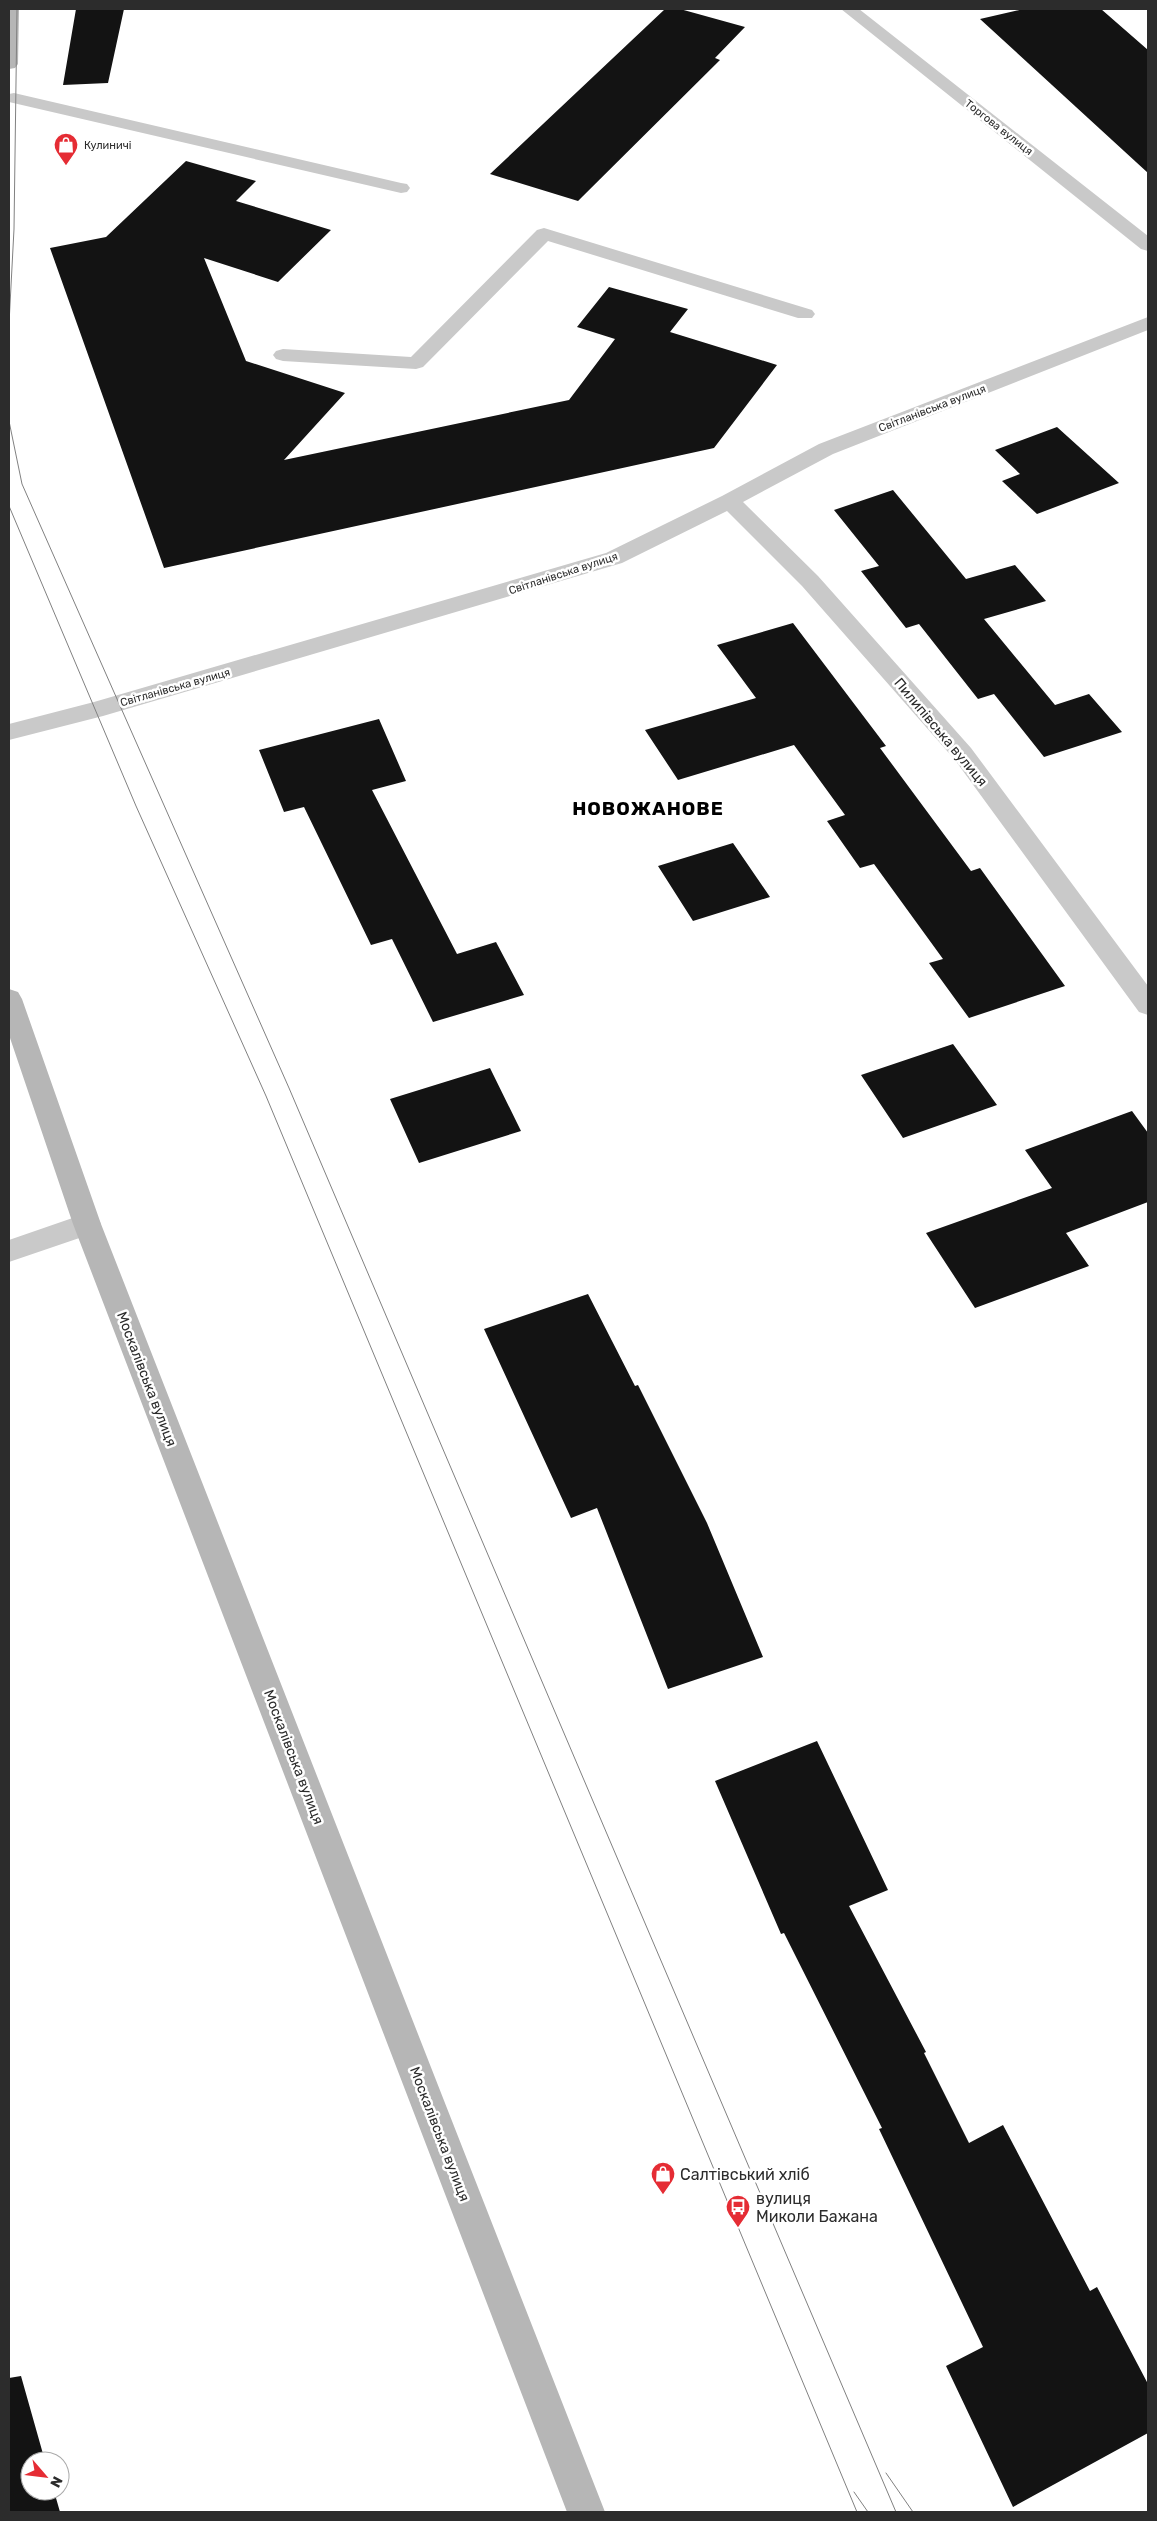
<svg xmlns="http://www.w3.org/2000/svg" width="1157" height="2521" viewBox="0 0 1157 2521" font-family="Rubik,sans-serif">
<rect width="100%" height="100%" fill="#fff"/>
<path fill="#131313" d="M76,9H124L108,83L63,85Z
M665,9H680L745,27L715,58L720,60L578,201L490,174Z
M1024,9H1101L1148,50V173L980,19Z
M186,161L256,181L236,201L331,230L278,282L204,258L246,361L345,393L284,460L569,400L615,339L577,327L609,287L688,309L670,332L777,365L714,448L164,568L50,248L106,237Z
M1057,427L1119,483L1037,514L1002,481L1020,474L995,450Z
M893,490L966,579L1015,565L1046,601L984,619L1055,705L1089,694L1122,732L1044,757L994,694L978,699L919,624L906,628L861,571L879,566L834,510Z
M793,623L886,746L880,748L971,871L980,868L1065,986L969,1018L929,963L943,959L874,864L860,868L827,821L845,815L794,745L678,780L645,730L756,698L717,645Z
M379,719L406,781L372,790L457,954L496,942L524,995L433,1022L392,939L371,945L304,807L284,812L259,750Z
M733,843L770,897L693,921L658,866Z
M953,1044L997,1105L903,1138L861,1075Z
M490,1068L521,1131L419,1163L390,1099Z
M1132,1111L1148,1133V1202L1066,1233L1089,1266L975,1308L926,1233L1052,1188L1025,1150Z
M588,1294L635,1386L638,1385L707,1523L763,1657L668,1689L597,1508L571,1518L484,1329Z
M817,1741L888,1890L849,1906L926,2052L924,2053L969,2143L1003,2125L1090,2291L1097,2287L1148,2384V2433L1013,2507L946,2366L983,2347L879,2129L882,2128L784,1933L781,1934L715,1781Z
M21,2376L45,2461H30V2491H54L60,2512H9V2378Z"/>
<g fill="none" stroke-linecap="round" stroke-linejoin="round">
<path fill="#c9c9c9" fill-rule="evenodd" d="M841,9H859L1148,236V251L1141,249Z
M14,93L401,183L407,184L410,188L407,192L401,193L9,102V94Z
M544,228L812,310L815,314L812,318H798L548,241L423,367L416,369L283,361L276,359L273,355L276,351L283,349L411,357L537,230Z
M1148,317V330L833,454L743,502L818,576L971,748L1148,986V1015L1139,1012L955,760L802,586L727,511L622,563L103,716L9,740V724L94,702L606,553L722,496L819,444Z
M87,1213L97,1216L101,1224L97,1232L9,1262V1240Z"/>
<path fill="#b6b6b6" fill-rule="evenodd" d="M9,9H19L18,64L15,68L9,69Z
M9,989L18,992L22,999L101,1224L605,2512H567L73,1224L9,1035Z"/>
<path stroke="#818181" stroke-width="1" d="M9,324L14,229L17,9
M9,421L22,484L289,1088L896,2512
M9,506L136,806L266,1096L857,2512
M886,2473L913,2512
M854,2492L868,2512"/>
</g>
<defs>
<symbol id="shop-pin" viewBox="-11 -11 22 30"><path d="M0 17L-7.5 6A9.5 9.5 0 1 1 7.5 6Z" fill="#e52c34" stroke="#fff"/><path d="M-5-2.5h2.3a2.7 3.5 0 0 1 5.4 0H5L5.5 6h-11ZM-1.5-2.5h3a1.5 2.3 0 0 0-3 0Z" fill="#fff"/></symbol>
<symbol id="bus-pin" viewBox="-11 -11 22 30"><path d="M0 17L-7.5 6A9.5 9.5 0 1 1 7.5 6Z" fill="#e52c34" stroke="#fff"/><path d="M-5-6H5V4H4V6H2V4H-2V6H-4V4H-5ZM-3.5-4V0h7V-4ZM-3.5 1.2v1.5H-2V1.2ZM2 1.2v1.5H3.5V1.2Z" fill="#fff"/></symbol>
</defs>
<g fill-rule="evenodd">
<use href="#shop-pin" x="52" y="131" width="28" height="38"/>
<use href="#shop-pin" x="649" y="2160" width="28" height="38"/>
<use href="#bus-pin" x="724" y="2193" width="28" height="38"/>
</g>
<g text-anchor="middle" stroke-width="5" stroke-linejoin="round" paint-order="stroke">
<g font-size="11" fill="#2c2c2c" stroke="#fff">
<text transform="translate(999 127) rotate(38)" y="4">Торгова вулиця</text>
<text transform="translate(932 408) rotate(-21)" y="4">Світланівська вулиця</text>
<text transform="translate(563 573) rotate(-18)" y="4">Світланівська вулиця</text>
<text transform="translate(175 687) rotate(-16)" y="4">Світланівська вулиця</text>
</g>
<g font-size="11" fill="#2c2c2c" stroke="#fff" text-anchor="start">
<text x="84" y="149">Кулиничі</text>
</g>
<g font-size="14" fill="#2c2c2c" stroke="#fff">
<text transform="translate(941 732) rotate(50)" y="5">Пилипівська вулиця</text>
<text transform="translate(147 1379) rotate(69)" y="5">Москалівська вулиця</text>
<text transform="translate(294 1757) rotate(69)" y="5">Москалівська вулиця</text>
<text transform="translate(440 2134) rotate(69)" y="5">Москалівська вулиця</text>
</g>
<g font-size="16" fill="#2c2c2c" stroke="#fff" text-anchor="start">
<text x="680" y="2180">Салтівський хліб</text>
<text x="756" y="2204">вулиця<tspan x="756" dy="18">Миколи Бажана</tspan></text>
</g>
<g font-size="19" font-weight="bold" letter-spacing="1" fill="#000" stroke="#fff">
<text x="648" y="815">НОВОЖАНОВЕ</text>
</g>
</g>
<rect width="1157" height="2521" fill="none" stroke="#2c2c2c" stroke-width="20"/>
<g transform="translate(45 2476) rotate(118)"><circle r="24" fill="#ffffff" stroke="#ababab"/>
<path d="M0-4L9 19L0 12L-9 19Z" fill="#e52c34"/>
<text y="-8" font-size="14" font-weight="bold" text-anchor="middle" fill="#2c2c2c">N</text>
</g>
</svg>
